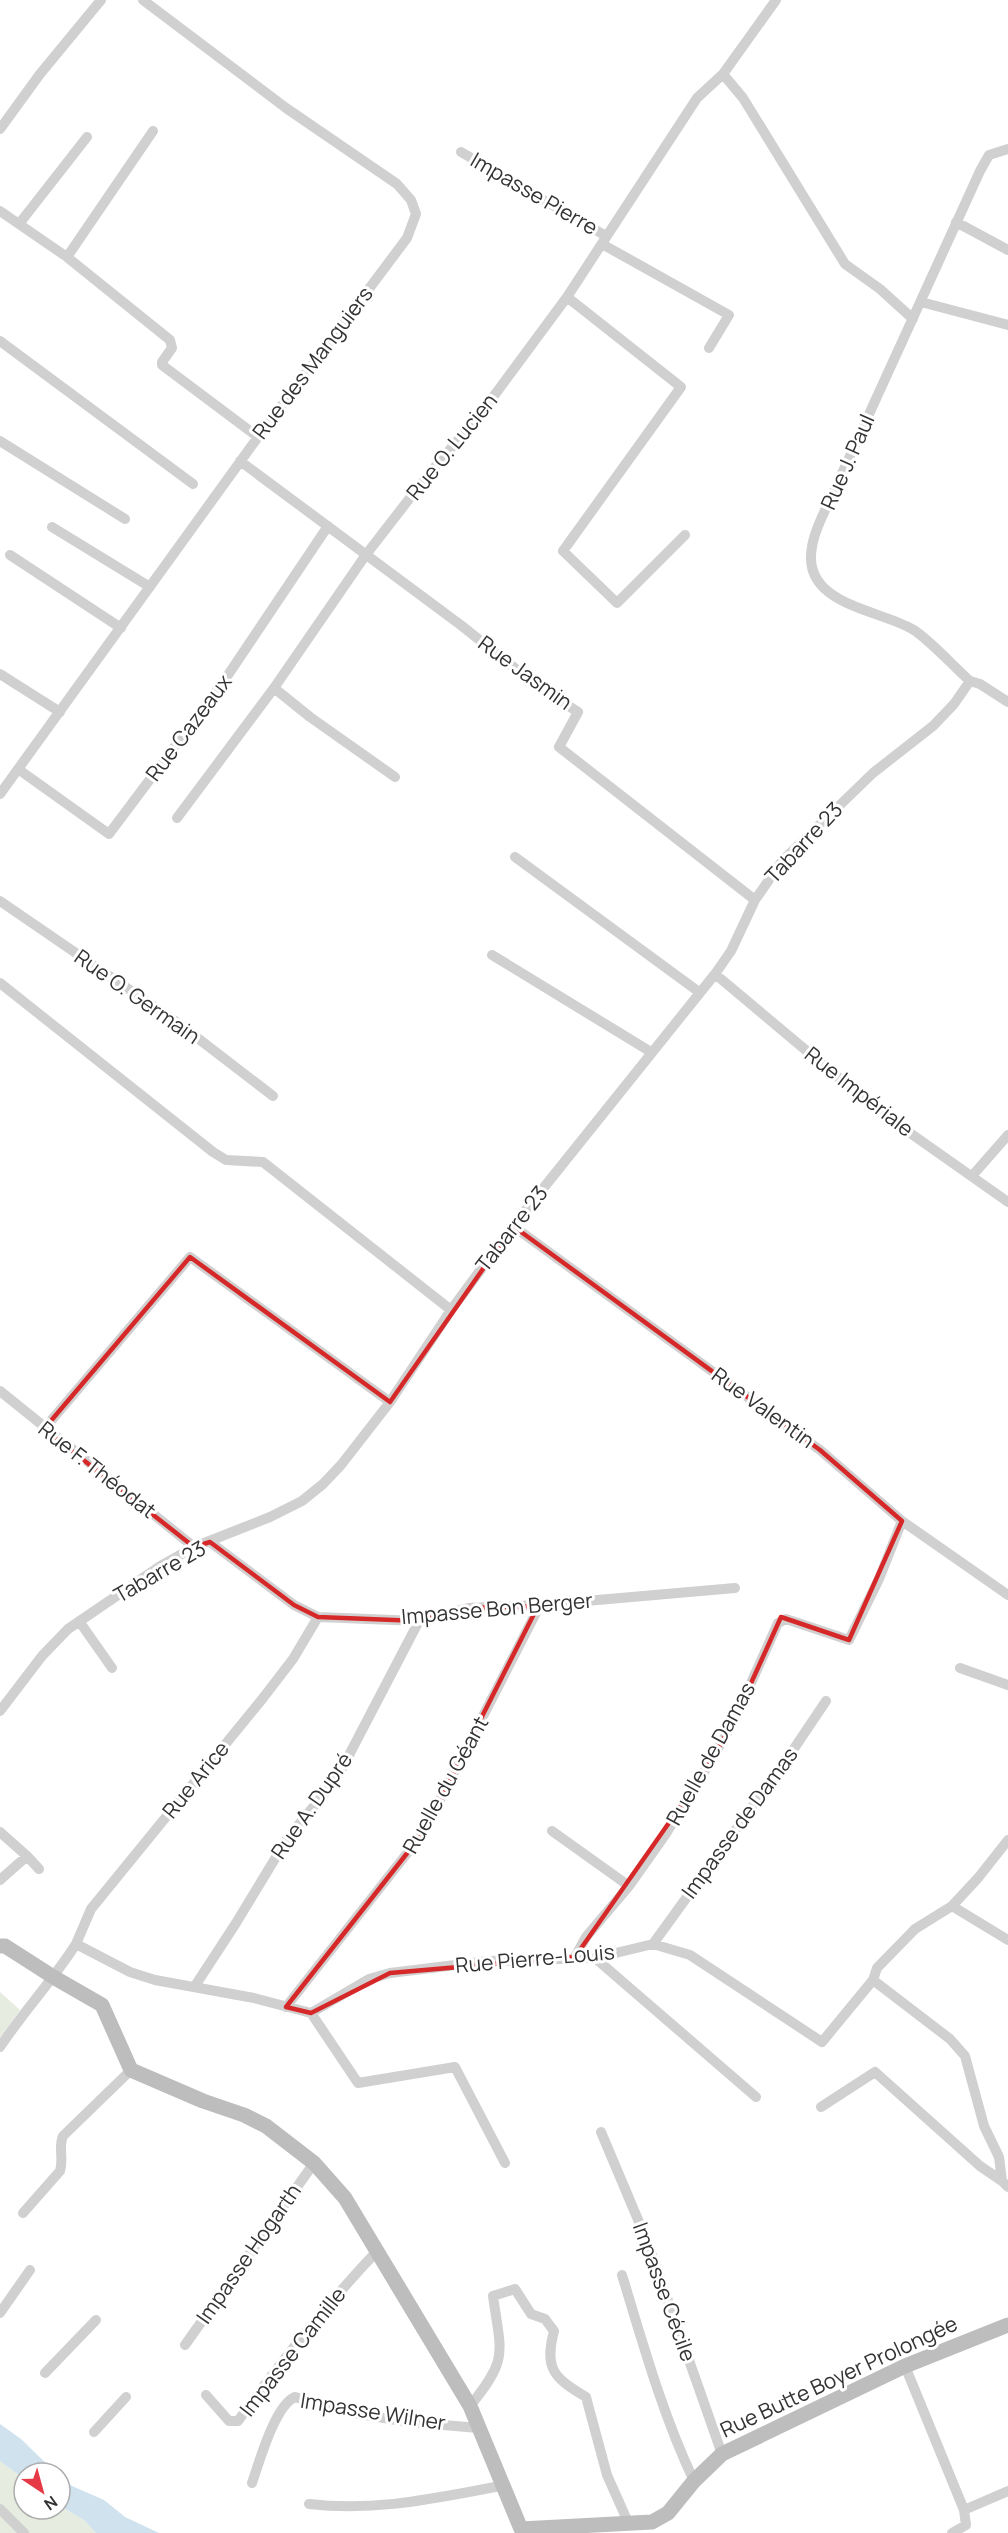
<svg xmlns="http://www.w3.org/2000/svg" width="1008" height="2533" viewBox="0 0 1008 2533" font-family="Manrope,sans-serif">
<rect width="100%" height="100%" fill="#fff"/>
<path fill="#e6ecdf" d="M0,1992L20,2010L0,2038Z
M0,2461L24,2479V2509H60V2506L84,2520L96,2533H0Z"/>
<path fill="#cfe2ee" d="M0,2424L21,2439L56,2473H24V2479L0,2461Z
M60,2476L72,2486L104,2500L125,2517L159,2533H96L84,2520L60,2506Z"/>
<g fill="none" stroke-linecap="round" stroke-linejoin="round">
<path stroke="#d0d0d0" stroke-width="10" d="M723,74L743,98L845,264L880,289L913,319
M0,129L40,74L101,0
M1008,149L989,155L980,171L828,504C822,517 814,532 812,547C801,604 877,609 912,629C927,637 955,668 970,681L980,684L1008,702
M461,152L606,236
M0,211L67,257L170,340L172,348L162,362V365L258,437
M956,222L1008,250
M19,224L87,137
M602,244L729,315L709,348
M67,257L153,131
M567,297L681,387L563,551L617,603L685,535
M921,302L1008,325
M0,341L193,484
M0,441L125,519
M240,461L462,626L536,685L578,712L559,747L755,900
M52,527L150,587
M10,555L121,628
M0,674L60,712
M274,688L310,717L395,777
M18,769L109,834L226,678L328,526
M0,794L258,437L407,238L416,214L411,200L397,184L286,108L143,0
M177,818L274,688L365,556L423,481L482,412L567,297L697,98L723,74L776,0
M515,857L699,992
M0,901L178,1023L273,1096
M492,955L651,1052
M715,974L876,1109L1008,1202
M0,983L213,1152L226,1160L263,1162L451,1310
M972,1176L1008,1135
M513,1226L820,1450L902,1521L1008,1595
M0,1391L194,1547
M44,1429L190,1257L390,1402
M210,1542L294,1605L318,1617L419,1621L468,1608L540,1605L735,1588
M79,1621L112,1668
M960,1668L1008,1685
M0,1711L42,1656L68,1629L162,1565L194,1547L270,1517L302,1501L323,1484L341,1465L390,1402L451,1310L513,1226L715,974L731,951L755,900L782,861L873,773L933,726L954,704L970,681
M552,1831L629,1886
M0,1832L27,1856L0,1880
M27,1856L39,1869
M952,1906L1008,1940
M76,1944L91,1909L263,1698L293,1659L318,1617
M653,1944L789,1756L826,1701
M575,1957L586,1937L629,1886L665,1835L701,1777L733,1723L778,1623L786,1619L849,1640L879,1579L902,1521
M595,1958L756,2097
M873,1980L950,2039L965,2056L984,2126L999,2157L1002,2181L1008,2187
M195,1986L236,1923L287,1839L337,1778L419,1621
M286,2007L423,1833L540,1605
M311,2013L358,2083L455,2067L505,2163
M0,2047C24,2011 53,1980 76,1944L130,1972L155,1980L254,1998L311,2013L369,1979L390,1973L488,1961L595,1958L653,1944L690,1955L822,2042L873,1980L877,1968L915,1929L952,1906L978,1878L1008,1840
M821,2107L875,2072L980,2166L1002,2181
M601,2132L647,2241L722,2454
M23,2213L60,2171C64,2159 58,2148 63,2136L131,2070
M622,2275C643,2344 663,2416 694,2481
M0,2313L30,2270
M185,2345L314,2163
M905,2366L964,2510L1008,2491
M45,2373L96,2320
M206,2395L229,2421H238C281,2361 327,2304 378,2250
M470,2406C509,2358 501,2354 493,2296L515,2289L531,2314L545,2319L554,2331C544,2369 554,2378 586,2397L607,2475L628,2522
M94,2432L126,2397
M252,2483C259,2463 275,2405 295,2397L340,2411L409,2422L478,2428
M309,2504C376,2512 435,2498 501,2486
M0,2509L24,2533
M952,2533L966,2525L964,2510"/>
<path stroke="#bdbdbd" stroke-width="15" d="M0,1946H5L55,1978L102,2005L131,2070L203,2101L244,2115L266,2126L314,2163L345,2198L470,2406L521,2529L652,2522L668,2513L694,2481L722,2454L905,2366L1008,2325"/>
</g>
<path fill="none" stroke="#d62828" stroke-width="4.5" stroke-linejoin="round" d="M513,1226L820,1450L902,1521L849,1640L781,1617L733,1723L701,1777L575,1957L390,1973L311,2013L286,2007L423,1833L538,1606L468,1608L419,1621L318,1617L294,1605L210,1542L194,1547L44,1429L190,1257L390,1402Z"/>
<g text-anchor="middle" stroke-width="6" stroke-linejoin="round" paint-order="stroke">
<g font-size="21" fill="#333" stroke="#fff">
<text transform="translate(534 194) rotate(30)" y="7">Impasse Pierre</text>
<text transform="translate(313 363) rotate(-53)" y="7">Rue des Manguiers</text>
<text transform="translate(452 447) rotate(-51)" y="7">Rue O. Lucien</text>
<text transform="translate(848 462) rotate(-66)" y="7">Rue J. Paul</text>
<text transform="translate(525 673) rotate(36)" y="7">Rue Jasmin</text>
<text transform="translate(189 728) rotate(-53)" y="7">Rue Cazeaux</text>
<text transform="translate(804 843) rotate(-47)" y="7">Tabarre 23</text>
<text transform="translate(137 997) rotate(35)" y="7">Rue O. Germain</text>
<text transform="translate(859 1092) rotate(38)" y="7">Rue Impériale</text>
<text transform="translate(512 1229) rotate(-52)" y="7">Tabarre 23</text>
<text transform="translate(763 1408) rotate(36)" y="7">Rue Valentin</text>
<text transform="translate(97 1470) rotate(38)" y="7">Rue F. Théodat</text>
<text transform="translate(160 1572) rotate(-30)" y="7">Tabarre 23</text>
<text transform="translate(497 1609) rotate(-5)" y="7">Impasse Bon Berger</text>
<text transform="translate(711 1754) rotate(-61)" y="7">Ruelle de Damas</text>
<text transform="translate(196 1780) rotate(-51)" y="7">Rue Arice</text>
<text transform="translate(446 1785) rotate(-61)" y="7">Ruelle du Géant</text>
<text transform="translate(312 1806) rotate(-55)" y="7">Rue A. Dupré</text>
<text transform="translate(740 1823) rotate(-54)" y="7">Impasse de Damas</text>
<text transform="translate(535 1959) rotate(-5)" y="7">Rue Pierre-Louis</text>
<text transform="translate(249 2254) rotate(-55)" y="7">Impasse Hogarth</text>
<text transform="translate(664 2292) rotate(70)" y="7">Impasse Cécile</text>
<text transform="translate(293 2352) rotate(-52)" y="7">Impasse Camille</text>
<text transform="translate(839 2377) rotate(-25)" y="7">Rue Butte Boyer Prolongée</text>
<text transform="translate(373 2412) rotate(9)" y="7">Impasse Wilner</text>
</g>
</g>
<g transform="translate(42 2491) rotate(144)"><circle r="28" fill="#ffffff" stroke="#adadad" stroke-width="1.5"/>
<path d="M0-4.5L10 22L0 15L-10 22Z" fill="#e63946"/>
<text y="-9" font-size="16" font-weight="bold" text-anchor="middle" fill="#333333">N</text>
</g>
</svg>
